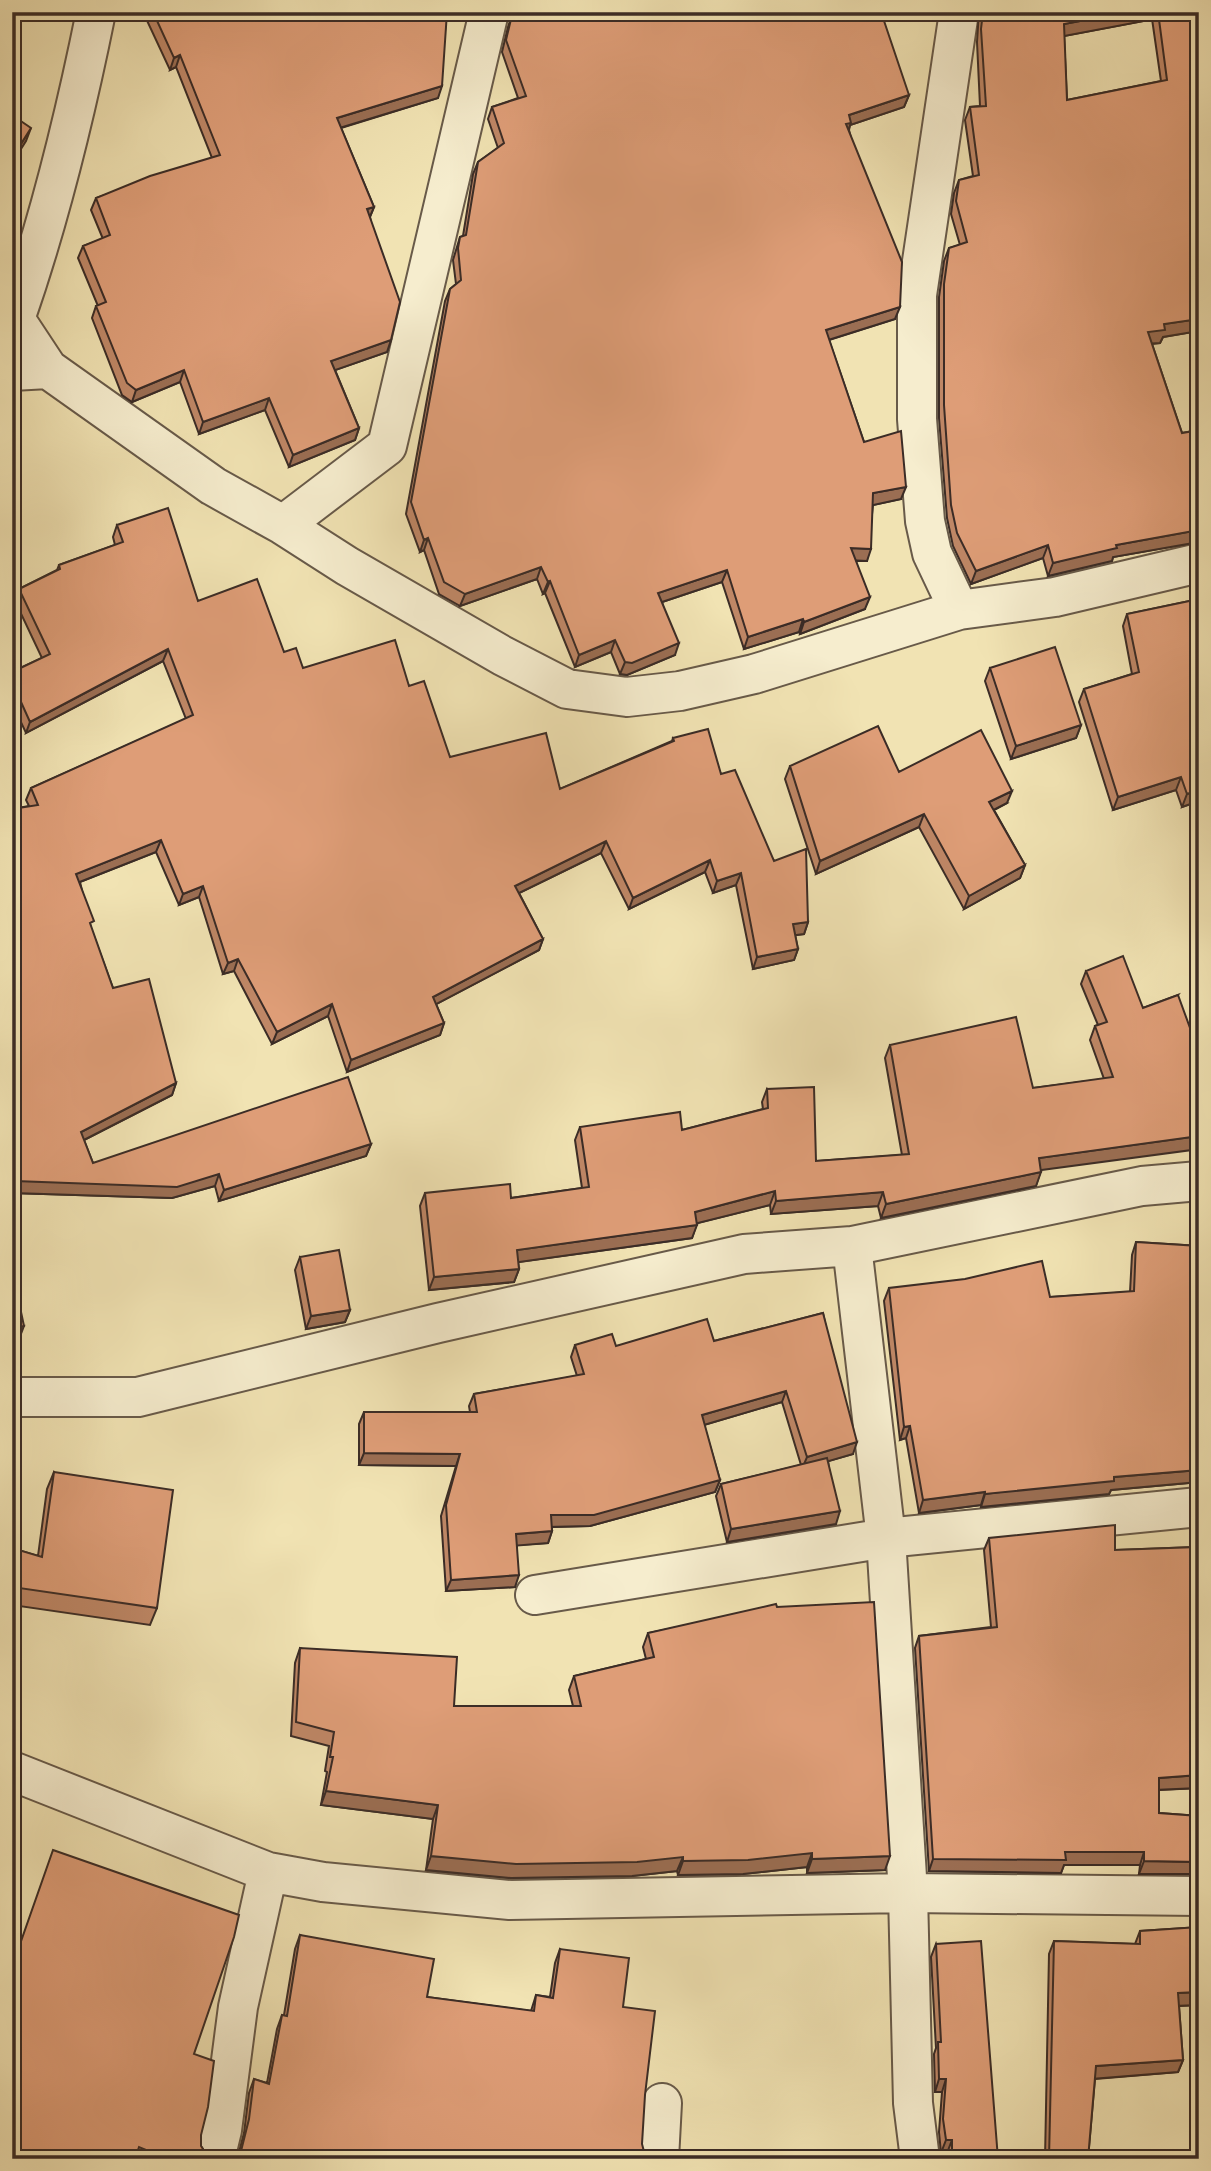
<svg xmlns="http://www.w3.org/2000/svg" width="1211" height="2171" viewBox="0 0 1211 2171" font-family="'Old Standard TT',serif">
<rect width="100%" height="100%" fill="#f1e3b3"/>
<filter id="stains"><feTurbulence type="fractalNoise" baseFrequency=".00286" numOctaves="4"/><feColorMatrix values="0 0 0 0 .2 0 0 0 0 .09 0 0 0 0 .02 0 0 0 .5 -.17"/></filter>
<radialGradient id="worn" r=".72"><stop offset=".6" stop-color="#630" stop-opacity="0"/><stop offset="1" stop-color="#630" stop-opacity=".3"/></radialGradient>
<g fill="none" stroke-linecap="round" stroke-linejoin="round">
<defs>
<path id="minor" d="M96,12C75,116 50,219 15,319L48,369L213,486L283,525L347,566L503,656L567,689L627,697L680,691L754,674L959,610L1055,597L1199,563
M959,12L917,295V419L925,521L932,553L959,610
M12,371L48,369
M283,525L387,446L489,12
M852,1246L886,1538L908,1893L913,2103L920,2159
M12,1397H138L438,1323L744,1254L852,1246L1142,1186L1199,1181
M535,1595L886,1538L1199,1507
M12,1771L268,1872L323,1882L510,1900L908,1893L1199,1896
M215,2159L222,2130L238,2007L268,1872
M659,2159L662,2103"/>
<path id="tertiary" d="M12,318L15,319L12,329"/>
</defs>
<use href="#minor" stroke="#685a49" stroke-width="42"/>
<use href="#tertiary" stroke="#685a49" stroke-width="42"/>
<use href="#minor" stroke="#f6edce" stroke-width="38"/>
<use href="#tertiary" stroke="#f6edce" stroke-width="38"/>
</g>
<path fill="#bf8766" stroke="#3b2c26" stroke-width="2" d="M143,12H447L438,98L341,128L374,207L370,217L391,340L387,352L335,370L359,428L355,440L289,467L265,410L199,434L180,382L132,402L122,395L92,318L96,306H98L78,258L83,246L103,239L91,210L96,198L212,158L176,67L170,70Z
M979,12H1147L1144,21L1064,36L1067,100L1161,81L1151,12H1199V331L1163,337L1160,343L1152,344L1182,433L1199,430V542L1113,557L1112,561L1048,576L1043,558L971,584L953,546L947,518L939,418V297L944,261L949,248L960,245L951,214L954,193L959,180L973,176L965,120L970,107L980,106L977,42Z
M512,15L909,95L904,107L850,125L849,130L895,319L829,340L864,442L901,499L873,505L867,561H856L865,609L800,634L799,632L744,649L722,582L662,602L675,655L627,675L620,674L611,652L575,667L545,593L543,594L537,579L460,606L439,594L424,550L420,552L406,514L445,301L450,289L456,284L453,260L460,237L463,236L473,174L478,162L498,148L488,119L492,107L518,98L502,52L508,27Z
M117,525L198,601L284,652L303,668L409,686L450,757L560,789L672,741L673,738L721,774L774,861L808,922L804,934L795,935L798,949L794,960L753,969L736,885L713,893L705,872L629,909L601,853L519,893L543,939L539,950L436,1004L444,1023L440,1035L347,1072L328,1016L272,1044L234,971L223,974L199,897L179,905L156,852L80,882L91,928L113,988L176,1083L172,1095L84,1140L93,1163L371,1144L366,1156L219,1201L215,1186L172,1198L12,1193V809L29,806L26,800L31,788L186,719L163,661L26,733L12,703V672L42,658L15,601L19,589L57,570L59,565L115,545L113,537Z
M1199,599V801L1182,807L1176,790L1113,810L1079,702L1084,689L1132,674L1123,626L1127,614Z
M990,668L1081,725L1076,738L1011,759L985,681Z
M790,766L899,772L1007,803L994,810L1025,865L1020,878L964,909L919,827L816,874L785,779Z
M1086,971L1143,1008L1178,995L1041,1170L1036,1186L881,1218L878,1206L771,1214L770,1205L697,1223L692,1238L518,1262L519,1269L514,1282L429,1290L420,1206L425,1193L511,1198L582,1188L575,1140L580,1127L682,1130L763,1109L762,1102L767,1089L816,1161L902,1155L885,1058L890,1045L1033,1088L1104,1079L1090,1040L1095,1026L1098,1025L1081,984Z
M1136,1242L1199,1246V1482L1111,1490L1109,1494L981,1507V1505L919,1513L906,1438L900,1440L884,1301L889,1288L1050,1297L1130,1292L1132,1255Z
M300,1257L350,1310L345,1322L306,1329L295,1270Z
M823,1313L853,1454L828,1461L836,1524L727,1542L716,1496L721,1484L801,1465L782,1402L704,1425L720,1480L715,1492L590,1526L552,1527V1531L548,1543L517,1545L515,1587L446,1591L441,1516L456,1466L359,1465V1424L364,1412H470L469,1406L474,1394L577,1376L571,1357L575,1345L616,1346L714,1341Z
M54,1472L157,1608L150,1625L12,1605V1548L38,1556L47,1489Z
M989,1538L1115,1550L1195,1547L1197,1542H1199V1788L1159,1790V1813L1199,1816V1874H1139L1140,1865H1064L1061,1873L929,1871L915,1648L919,1636L991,1627L984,1550Z
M777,1607L885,1870L807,1873V1867L743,1874L678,1875L677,1871L632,1876L511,1878L426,1870L433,1819L321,1805L327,1772L325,1771L329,1746L291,1736L295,1663L300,1648L454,1706H573L569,1690L574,1676L646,1659L643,1647L648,1633Z
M1199,1927V2005L1179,2006L1183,2060L1178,2072L1095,2079L1088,2159H1045L1049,1954L1054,1941L1135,1944L1140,1931Z
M300,1935L427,1997L531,2011L536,1995L550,1997L555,1963L560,1949L623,2007L238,2156L244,2133L249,2093L254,2079L267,2083L277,2029L282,2015H284L295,1949Z
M936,1944L998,2159H948L947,2153H941L939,2132L942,2092H935L934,2054L936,2048L931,1957Z
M194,2054L201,2146L207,2155L213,2159H12Z"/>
<path fill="#9b6e53" stroke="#3b2c26" stroke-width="2" d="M1128,12H1147L1144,21L1059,37L1064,24Z
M180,55L176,67L170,70L174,58Z
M442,86L438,98L333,130L337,118Z
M909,95L904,107L850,125L847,135L842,136L849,115Z
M31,128L26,141L12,163V158Z
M374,207L369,219L367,209Z
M900,307L895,319L822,342L826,330Z
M1199,319V331L1163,337L1160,343L1143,344L1148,332L1164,324Z
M391,340L387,352L327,373L331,361Z
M184,370L180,382L132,402L136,390Z
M269,398L265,410L199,434L203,422Z
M359,428L355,440L289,467L293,455Z
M906,487L901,499L869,506L873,493Z
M1199,530V542L1113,557L1112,561L1048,576L1053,563L1116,545Z
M428,538L424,550L420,552L424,540Z
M1048,545L1043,558L971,584L976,571Z
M851,548L871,549L867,561L847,560Z
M541,567L537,579L460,606L465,594Z
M727,570L722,582L653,605L658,593Z
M550,581L545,593L543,594L548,582Z
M870,597L865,609L800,634L804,622Z
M803,619L799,632L744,649L748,637Z
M615,640L611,652L575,667L579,655Z
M679,643L675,655L627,675L620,674L625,662Z
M168,649L163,661L26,733L30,722Z
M1081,725L1076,738L1011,759L1016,746Z
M1181,777L1176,790L1113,810L1118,797Z
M1199,790V801L1182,807L1187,794Z
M1012,791L1007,803L984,815L989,802Z
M924,814L919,827L816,874L820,861Z
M161,840L156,852L72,885L76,874Z
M606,841L601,853L511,897L515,886Z
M710,860L705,872L629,909L633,898Z
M1025,865L1020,878L964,909L969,896Z
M741,873L736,885L713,893L717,881Z
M203,886L199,897L179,905L183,894Z
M808,922L804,934L789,936L793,924Z
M543,939L539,950L429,1008L433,997Z
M798,949L794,960L753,969L757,957Z
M238,959L234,971L223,974L228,963Z
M332,1004L328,1016L272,1044L277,1032Z
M444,1023L440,1035L347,1072L351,1060Z
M176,1083L172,1095L76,1144L81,1132Z
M1199,1136V1149L1034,1171L1039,1158Z
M371,1144L366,1156L219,1201L224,1190Z
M12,1158H16L12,1168Z
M1041,1172L1036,1186L881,1218L886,1204Z
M219,1174L215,1186L172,1198L12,1193L15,1181Z
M775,1191L770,1205L690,1225L695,1212Z
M883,1192L878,1206L771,1214L776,1201Z
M697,1225L692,1238L512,1263L517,1250Z
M519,1269L514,1282L429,1290L434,1277Z
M350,1310L345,1322L306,1329L311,1316Z
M24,1326L19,1339L12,1340V1328Z
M786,1391L782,1402L697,1427L702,1415Z
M910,1426L906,1438L900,1440L904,1427Z
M857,1442L853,1454L802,1469L807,1457Z
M364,1453L460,1454L456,1466L359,1465Z
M1199,1470V1482L1111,1490L1109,1494L981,1507L985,1494L1114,1477Z
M720,1480L715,1492L590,1526L547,1527L551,1515Z
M985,1492L981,1505L919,1513L923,1500Z
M840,1511L836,1524L727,1542L731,1529Z
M552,1531L548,1543L512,1546L516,1534Z
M519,1575L515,1587L446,1591L451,1580Z
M1199,1775V1788L1154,1790L1159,1778Z
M326,1791L438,1805L433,1819L321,1805Z
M1065,1852H1144L1140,1865H1064L1061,1873L929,1871L933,1859Z
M812,1853L807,1867L743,1874L678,1875L683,1861Z
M431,1856L683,1857L677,1871L632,1876L511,1878L426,1870Z
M890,1856L885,1870L807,1873L812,1859Z
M1144,1861L1199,1862V1874H1139Z
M1199,1992V2005L1174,2006L1178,1993Z
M1183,2060L1178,2072L1091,2079L1096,2066Z
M939,2079H946L942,2092H935Z
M946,2140H952L947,2153H941Z"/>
<path fill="#de9d77" stroke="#3b2c26" stroke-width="2" d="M153,12H447L442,86L337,118L374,207L367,209L400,302L391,340L331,361L359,428L293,455L269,398L203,422L184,370L136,390L127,383L96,306L106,302L83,246L110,235L96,198L150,176L220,155L180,55L174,58Z
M522,12H881L909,95L849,115L851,123L846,124L902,262L900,307L826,330L864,442L901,431L906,487L873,493L871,549L851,548L870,597L804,622L803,619L748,637L727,570L658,593L679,643L632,663L625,662L615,640L579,655L550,581L548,582L541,567L465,594L444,582L428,538L424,540L411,502L450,289L461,280L458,248L460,237L466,235L478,162L504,143L492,107L526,96L506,40L512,15Z
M983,12H1128L1064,24L1067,100L1167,80L1158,12H1199V319L1164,324L1165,330L1148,332L1182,433L1199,430V530L1116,545L1117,548L1053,563L1048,545L976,571L957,533L951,505L944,405V284L949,248L967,242L956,201L959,180L979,175L970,107L986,106L981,29Z
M12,115L31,128L12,158Z
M12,180L18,184L12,195Z
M168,508L198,601L257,579L284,652L296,648L303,668L395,640L409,686L424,681L450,757L546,733L560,789L674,741L673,738L708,729L721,774L735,770L774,861L806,849L808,922L793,924L798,949L757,957L741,873L717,881L710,860L633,898L606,841L515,886L543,939L433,997L444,1023L351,1060L332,1004L277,1032L238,959L228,963L203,886L183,894L161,840L76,874L94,921L90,923L113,988L149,979L176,1083L81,1132L93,1163L348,1077L371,1144L224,1190L219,1174L177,1187L15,1181L16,1158H12V1014L18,1012L12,982V809L38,805L31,788L193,715L168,649L30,722L12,682V672L50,654L19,589L60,569L59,565L123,542L117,525Z
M1199,599V790L1187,794L1181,777L1118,797L1084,689L1139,672L1127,614Z
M1055,647L1081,725L1016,746L990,668Z
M878,726L899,772L981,730L1012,791L989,802L1025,865L969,896L924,814L820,861L790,766Z
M1123,956L1143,1008L1178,995L1197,1047H1199V1136L1039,1158L1041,1172L886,1204L883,1192L776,1201L775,1191L695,1212L697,1225L517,1250L519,1269L434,1277L425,1193L510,1184L511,1198L589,1187L580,1127L680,1112L682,1130L768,1108L767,1089L814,1087L816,1161L909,1154L890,1045L1016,1017L1033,1088L1113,1077L1095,1026L1107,1022L1086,971Z
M1136,1242L1199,1246V1470L1114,1477V1481L985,1494V1492L923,1500L910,1426L904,1427L889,1288L965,1279L1042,1261L1050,1297L1134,1291Z
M339,1250L350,1310L311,1316L300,1257Z
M12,1270L24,1326L12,1328Z
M823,1313L857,1442L807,1457L786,1391L702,1415L720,1480L594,1515H551L552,1531L516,1534L519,1575L451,1580L446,1505L460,1454L364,1453V1412H477L474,1394L584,1374L575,1345L612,1334L616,1346L707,1319L714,1341Z
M827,1458L840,1511L731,1529L721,1484Z
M54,1472L173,1490L157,1608L12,1587V1548L42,1557Z
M1115,1525V1550L1197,1547V1542H1199V1775L1159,1778V1813L1199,1816V1862L1144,1861V1852H1065L1066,1860L933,1859L919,1636L997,1627L989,1538Z
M874,1602L890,1856L812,1859V1853L748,1860L683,1861V1857L637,1862L516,1864L431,1856L438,1805L326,1791L333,1757H330L334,1732L296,1722L300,1648L457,1657L454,1706H581L574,1676L654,1657L648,1633L776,1604L777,1607Z
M53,1850L239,1915L234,1937L194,2054L214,2061L208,2107L201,2135V2146L207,2155L213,2159L189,2153L187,2159H168L139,2147L135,2159H12V1967Z
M1199,1927V1992L1178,1993L1183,2060L1096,2066L1088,2159H1049L1054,1941L1140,1944V1931Z
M300,1935L434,1959L427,1997L534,2011L536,1995L553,1998L560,1949L629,1958L623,2007L655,2011L645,2095L642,2144L646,2159H236L241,2151L249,2119L254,2079L269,2084L282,2015L287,2016Z
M981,1941L998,2159H952V2140H946L943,2119L946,2079H939L938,2042H941L936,1944Z"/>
<rect width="1211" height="2171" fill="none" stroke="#f1e3b3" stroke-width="42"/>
<rect x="14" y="14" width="1183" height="2143" fill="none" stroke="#3b2c26" stroke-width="3.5"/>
<rect x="21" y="21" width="1169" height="2129" fill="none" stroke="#3b2c26" stroke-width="2"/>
<rect width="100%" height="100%" filter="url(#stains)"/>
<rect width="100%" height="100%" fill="url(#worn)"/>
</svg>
